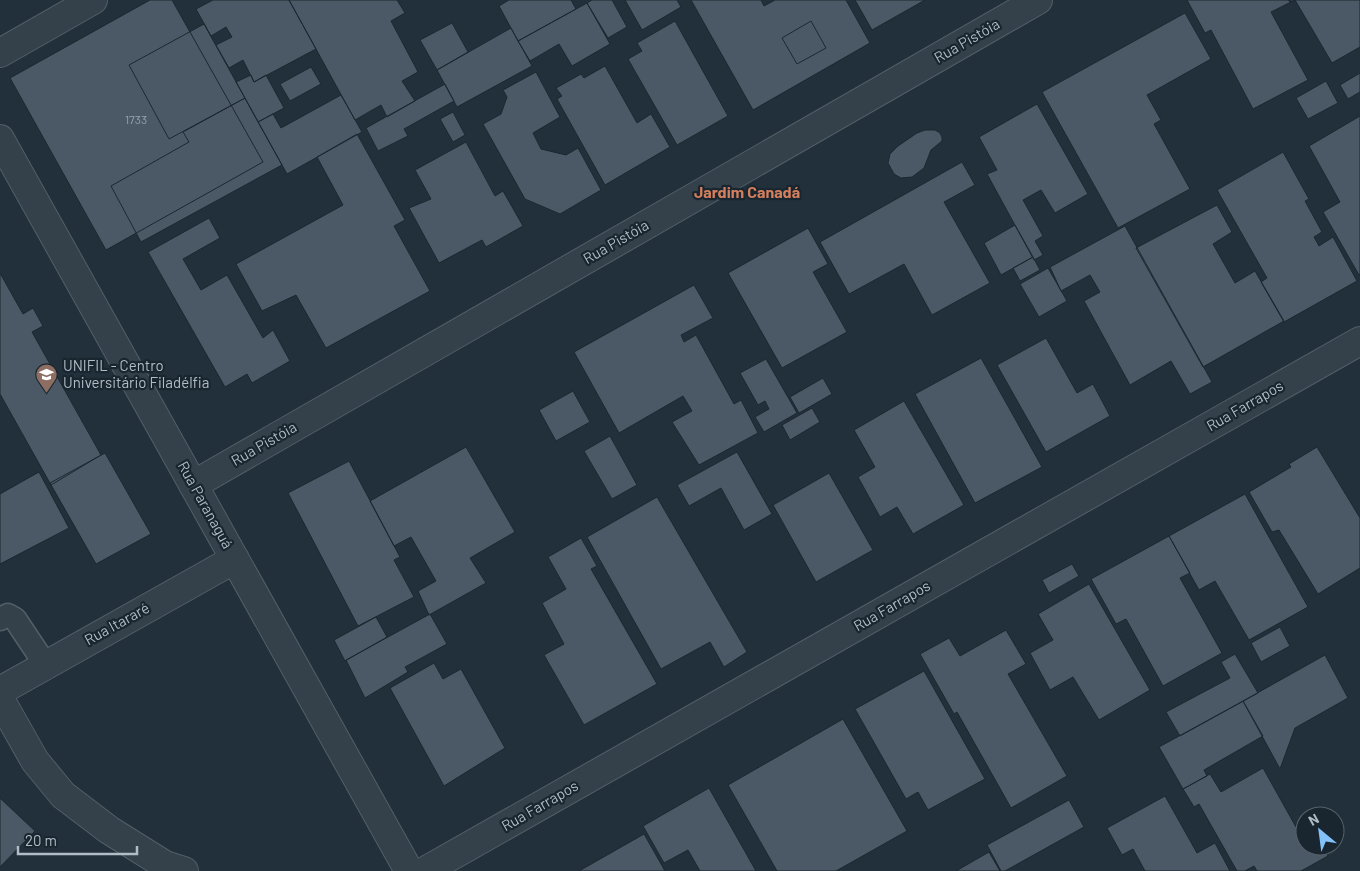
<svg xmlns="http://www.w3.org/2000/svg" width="1360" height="871" viewBox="0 0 1360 871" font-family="Barlow,sans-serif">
<rect width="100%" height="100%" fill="#21303a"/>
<path fill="#4a5965" stroke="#1c2831" d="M150,0H172L263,162L106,250L10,78Z
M213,0H289L316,49L254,82L243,60L229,68L216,45L232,37L226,27L211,36L196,9Z
M289,0H397L405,13L391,21L418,72L402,81L415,101L387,117L381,105L355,120Z
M509,0H571L576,9L518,41L499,6Z
M592,0H612L627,27L608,38L587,3Z
M625,0H677L681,7L642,30Z
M691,0H761L764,6L775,0H846L870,43L753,110Z
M855,0H925L872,30Z
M1187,0H1290L1291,2L1271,12L1308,80L1253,109L1211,30L1205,33Z
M1288,0H1360V47L1332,63L1295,0L1290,2Z
M587,3L610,44L572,66L559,44L530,61L518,41Z
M1185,13L1211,59L1147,95L1161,120L1154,124L1190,189L1118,228L1042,92Z
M675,21L728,116L677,145L628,59L642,51L637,43Z
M811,21L826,48L797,64L782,38Z
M452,23L468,52L437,70L420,40Z
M204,24L245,98L169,139L129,65Z
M511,28L532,66L457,107L437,70Z
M605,66L637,123L651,114L670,147L605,185L557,99L562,96L556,88L581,74L584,78Z
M311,67L321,84L290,101L280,84Z
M536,72L560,117L533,133L541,149L566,155L578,148L601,190L560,214L525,199L483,124L501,114L507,97L503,90Z
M1360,73V92L1348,99L1340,85Z
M251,75L254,82L266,75L284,108L258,122L236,82Z
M1326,81L1338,103L1308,119L1296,98Z
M445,84L454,101L404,129L408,136L378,151L366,128Z
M341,95L362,132L287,174L258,122L273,114L281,128Z
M245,98L282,165L141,242L111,186L189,142L183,132Z
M1037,104L1088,194L1055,213L1041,190L1023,200L1043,236L1035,241L1043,255L1034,260L987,174L997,170L979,137Z
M453,112L465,135L453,142L440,119Z
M1360,116V274L1359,275L1323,212L1340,202L1309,146Z
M935,130L940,133L942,137V141L931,150L924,168L912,177L901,178L894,174L888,163L890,154L898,146L917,133L925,130Z
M357,134L405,220L394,226L430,291L326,348L296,295L262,311L236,264L343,205L317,157Z
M466,142L495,196L503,191L523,226L486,247L482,240L439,263L409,208L431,199L415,170Z
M1283,152L1309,199L1305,201L1322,232L1314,237L1319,246L1333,237L1357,281L1284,322L1261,282L1267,278L1217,190Z
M962,162L975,185L944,202L990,283L932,315L904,264L849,294L820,242Z
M1217,205L1232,232L1213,244L1235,283L1255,271L1284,321L1203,367L1136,248Z
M209,218L220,238L183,259L201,290L227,275L263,338L273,330L290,361L252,383L247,374L225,387L148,252Z
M1015,225L1033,257L1001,275L984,243Z
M1125,226L1212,382L1190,394L1171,361L1130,385L1084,301L1100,292L1090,275L1061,291L1050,267Z
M808,228L828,264L813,272L847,332L782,368L728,273Z
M1033,257L1040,270L1020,281L1013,268Z
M1048,268L1067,301L1039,317L1020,284Z
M0,273L23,314L33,308L43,326L32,332L101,455L51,485L0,394Z
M694,285L713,318L681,335L684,342L696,335L734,404L741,400L758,433L699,465L672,422L692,411L683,396L619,433L574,352Z
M1046,338L1077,393L1093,384L1110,416L1046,452L997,365Z
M981,358L1042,467L975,503L915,394Z
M766,359L797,413L764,432L755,417L769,409L765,401L758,405L740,373Z
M823,378L832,394L799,413L790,397Z
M573,391L590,422L556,441L539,410Z
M904,401L964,505L913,534L897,507L880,517L858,477L875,467L854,430Z
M812,408L820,422L790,440L782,425Z
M610,436L637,485L612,499L584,451Z
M466,447L515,532L470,558L486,583L429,615L418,591L436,581L411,537L394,546L370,501Z
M1317,447L1360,518V568L1318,594L1279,530L1272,532L1249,492L1291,467L1289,464Z
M737,452L772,514L744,530L721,488L689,506L677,485Z
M105,453L151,534L96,564L50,483Z
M349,461L400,557L394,560L414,597L358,626L288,493Z
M39,472L69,528L0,564V494Z
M829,473L873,550L816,582L773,505Z
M1245,494L1308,607L1249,640L1215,581L1199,590L1169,536Z
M657,497L747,652L724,667L710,642L661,669L587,537Z
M1169,536L1190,573L1180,578L1222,653L1163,686L1126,619L1116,624L1091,579Z
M581,538L597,566L591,569L657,684L584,725L544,655L564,644L542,603L566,589L548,557Z
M1072,564L1079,576L1049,593L1042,580Z
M1089,584L1150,690L1099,720L1073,677L1050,690L1030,653L1053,640L1038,614Z
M430,614L447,644L405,667L408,672L365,698L346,660Z
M376,617L387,637L345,661L334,640Z
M1280,627L1290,646L1261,662L1251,643Z
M1006,630L1026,664L1008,674L1067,776L1011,808L957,712L954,714L920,654L949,638L960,656Z
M1235,654L1258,693L1180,736L1166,712L1230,678L1221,662Z
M1325,655L1348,698L1295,728L1280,769L1243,701Z
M434,663L443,679L461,669L505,748L444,786L390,688Z
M924,671L985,779L928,810L918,792L906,799L855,709Z
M1243,701L1263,736L1204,770L1207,776L1183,789L1159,747Z
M843,719L907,831L836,871H777L728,785Z
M1263,768L1296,827L1305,821V846H1323L1328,856L1301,871H1257L1254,866L1245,871H1237L1199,804L1194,807L1183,789L1210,774L1221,792Z
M709,788L756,871H700L688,850L664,863L643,826Z
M1165,796L1197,853L1215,843L1230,871H1145L1133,849L1122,855L1107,828Z
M0,798L35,831L0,867Z
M1069,800L1084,827L1005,871H1001L987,845Z
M644,834L665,871H579Z
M989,852L1000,871H956Z"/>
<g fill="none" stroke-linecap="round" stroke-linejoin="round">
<defs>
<path id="lane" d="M0,619L8,615L15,619L45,664"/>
<path id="street" d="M0,53L93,0
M0,139L409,871
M193,485L1038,0
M0,691L235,559
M0,699L35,761L63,795L109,830L165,865L184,871
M425,871L1360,341"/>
</defs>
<use href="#lane" stroke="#535f68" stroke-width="25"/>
<use href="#street" stroke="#535f68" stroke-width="30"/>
<use href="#lane" stroke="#35414a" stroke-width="22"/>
<use href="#street" stroke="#35414a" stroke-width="28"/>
</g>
<defs>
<symbol id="university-pin" viewBox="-11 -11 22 30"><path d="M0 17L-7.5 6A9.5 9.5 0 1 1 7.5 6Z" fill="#8d6e63" stroke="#1a262f"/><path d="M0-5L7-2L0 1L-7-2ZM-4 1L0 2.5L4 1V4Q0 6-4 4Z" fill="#fff"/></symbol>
</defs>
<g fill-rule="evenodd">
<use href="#university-pin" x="34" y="362" width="25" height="34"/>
</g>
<g text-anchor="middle" stroke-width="4.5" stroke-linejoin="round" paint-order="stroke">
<g font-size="12" fill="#96a3ae">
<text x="136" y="124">1733</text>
</g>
<g font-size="15" fill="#b0bcc6" stroke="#1a262f">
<text transform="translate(967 41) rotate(-30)" y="5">Rua Pistóia</text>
<text transform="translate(616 242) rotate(-30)" y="5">Rua Pistóia</text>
<text transform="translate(1245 406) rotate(-30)" y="5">Rua Farrapos</text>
<text transform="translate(264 444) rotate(-30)" y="5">Rua Pistóia</text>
<text transform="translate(205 505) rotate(61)" y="5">Rua Paranaguá</text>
<text transform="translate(892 606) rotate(-30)" y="5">Rua Farrapos</text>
<text transform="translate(117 624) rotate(-29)" y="5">Rua Itararé</text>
<text transform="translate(540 806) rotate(-30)" y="5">Rua Farrapos</text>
</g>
<g font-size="15" fill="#b0bcc6" stroke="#1a262f" text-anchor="start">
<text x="63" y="371">UNIFIL - Centro<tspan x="63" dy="17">Universitário Filadélfia</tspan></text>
</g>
<g font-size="16" font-weight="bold" fill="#d47f5d" stroke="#1a262f">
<text x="747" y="198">Jardim Canadá</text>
</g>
</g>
<g transform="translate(1320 831) rotate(331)"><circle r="24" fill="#1a262f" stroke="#56626b"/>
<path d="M0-4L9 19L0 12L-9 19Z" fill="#83c2f9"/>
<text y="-8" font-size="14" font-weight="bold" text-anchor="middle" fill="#b0bcc6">N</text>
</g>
<path d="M18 846v8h119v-8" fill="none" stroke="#b0bcc6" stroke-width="2.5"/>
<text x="25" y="846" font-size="15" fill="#b0bcc6" stroke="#1a262f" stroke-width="4" paint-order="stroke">20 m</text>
</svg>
